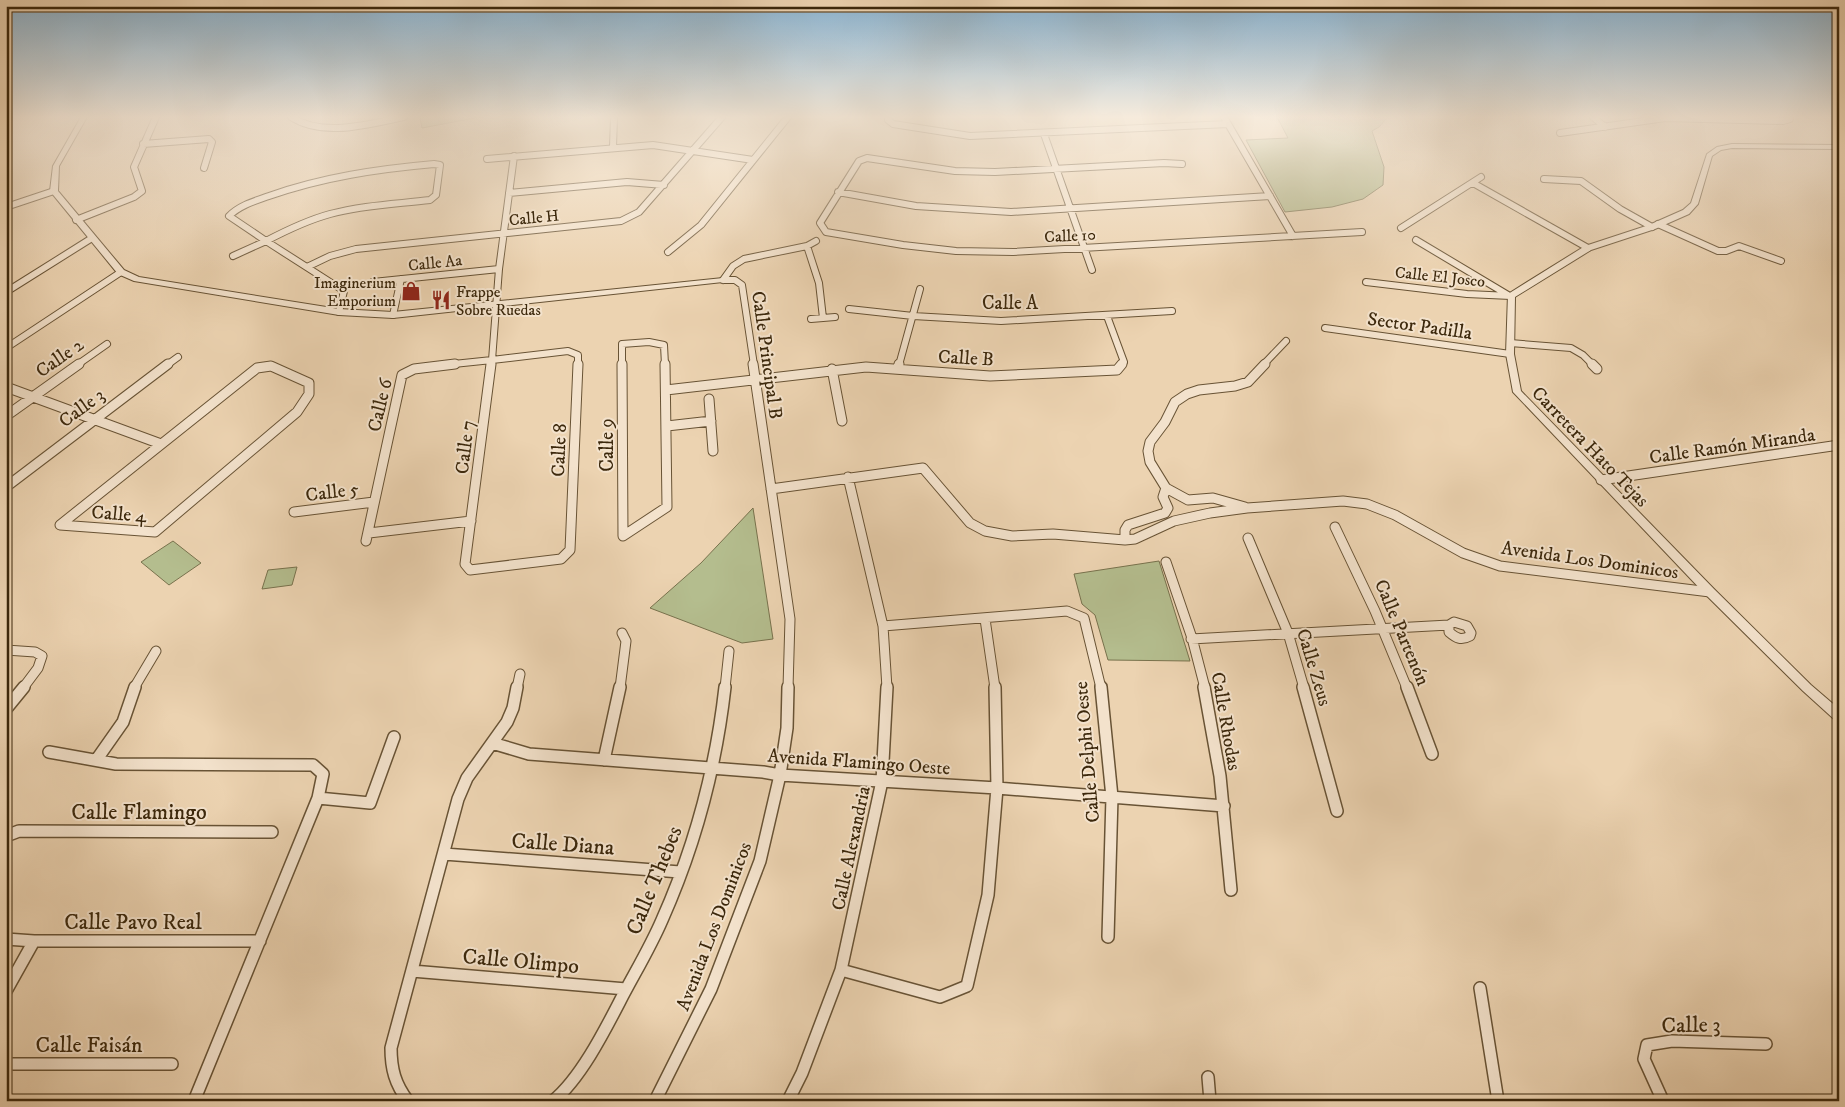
<svg xmlns="http://www.w3.org/2000/svg" width="1845" height="1107" font-family="'IM FELL DW Pica',serif">
<style>
.green{fill:#b4bd8e;stroke:#78724d}
.lines{fill:none;stroke-linecap:round;stroke-linejoin:round}
.minor-far2-casing{stroke:#685335;stroke-width:8}
.minor-far1-casing{stroke:#685335;stroke-width:11}
.minor-casing{stroke:#685335;stroke-width:14}
.tertiary-casing{stroke:#685335;stroke-width:2}
.minor-far2{stroke:#f3e2cc;stroke-width:6}
.minor-far1{stroke:#f3e2cc;stroke-width:9}
.minor{stroke:#f3e2cc;stroke-width:11}
.tertiary{fill:#f3e2cc;fill-rule:evenodd}
.labels{text-anchor:middle;stroke-width:4;stroke-linejoin:round;paint-order:stroke}
.far-street-label{font-size:16px;fill:#3c280c;stroke:#f3e2cc}
.far-poi-label{font-size:16px;fill:#3c280c;stroke:#f3e2cc;text-anchor:end}
.street-label{font-size:19px;fill:#3c280c;stroke:#f3e2cc}
.near-street-label{font-size:22px;fill:#3c280c;stroke:#f3e2cc}
</style>
<rect width="100%" height="100%" fill="#ecd3b1"/>
<filter id="stains"><feTurbulence type="fractalNoise" baseFrequency=".004" numOctaves="4"/><feColorMatrix values="0 0 0 0 .2 0 0 0 0 .09 0 0 0 0 .02 0 0 0 .5 -.17"/></filter>
<radialGradient id="worn" r=".72"><stop offset=".6" stop-color="#630" stop-opacity="0"/><stop offset="1" stop-color="#630" stop-opacity=".3"/></radialGradient>
<path class="green" d="M424,117H480L422,128L420,118Z
M1277,117H1388L1379,127L1372,131L1384,167L1383,185L1363,199L1332,207L1285,212L1246,140L1288,138Z
M753,508L773,639L742,643L650,608L701,563Z
M173,541L201,563L169,585L141,562Z
M1159,561L1190,661L1108,660L1095,615L1082,604L1074,574Z
M297,567L292,585L262,589L268,570Z"/>
<g class="lines">
<defs>
<path id="minor-far2" d="M291,117C324,138 368,124 404,117
M889,117L888,120L893,124L970,136L1228,124
M1224,117L1293,236
M1593,117L1605,127
M1560,133L1665,118L1783,121L1790,119V117
M1044,134L1092,270
M143,144L209,139L212,142L204,168
M613,147L614,117
M487,159L653,145L753,160
M434,164L440,165L436,195L430,200C397,204 363,205 330,214C308,220 287,230 266,241L229,216C240,205 255,201 269,196C323,177 378,169 434,164Z
M1182,164L1164,163L995,172L955,171L867,158L859,161L820,223L826,232L903,245L956,251L1013,252L1362,232
M1544,179L1581,181L1620,209L1652,227
M1473,183L1588,248
M838,192L916,206L1011,212L1270,196
M509,193L627,182L664,185
M6,207L54,191
M76,220L134,197L142,191L134,167L156,117
M1658,224L1718,251H1726L1739,246L1781,261
M1401,228L1481,177
M1416,240L1508,295
M807,246L819,283L823,318
M668,252L701,225L788,117
M233,256L266,241L344,291L339,312
M307,267L330,256L356,249L621,221L639,212L722,117
M723,280L733,266L744,259L807,246L816,241
M723,280H735L742,285L754,365
M373,282L499,269
M1366,282L1467,294L1511,296
M6,292L92,238
M849,309L913,316L1001,321L1172,311
M393,315L401,279
M1107,316L1124,362L1121,365
M811,319L835,317
M1325,328L1510,354
M1510,343L1571,348L1583,355L1593,365
M6,348L121,272
M492,360L499,269L514,156
M492,360L568,351L578,355V365
M77,365L107,344
M167,365L178,357
M444,365L492,360
M491,365L492,360
M622,365V344L649,342L664,345L665,365
M899,365L920,289
M1263,365L1286,341"/>
<path id="minor-far1" d="M491,364L465,564L470,570L561,559L570,550L578,364
M622,364L623,536L667,507L665,364
M753,364L790,619L788,688
M1592,364L1597,369
M271,366L309,383V394L297,412L155,532L60,525L257,368Z
M832,369L842,421
M898,369L899,364
M6,387L161,444
M666,390L866,367L990,376L1117,370L1122,364
M709,399L713,451
M6,416L79,364
M667,426L711,421
M848,477L883,626L887,688
M1601,480L1839,445
M6,487L168,364
M771,489L923,468L970,523L985,531L1012,536L1053,534L1125,540L1135,539L1174,521L1210,513L1247,508L1343,501L1367,504L1395,515L1463,553L1500,566L1710,592
M1245,507L1213,498L1188,500L1166,488L1150,462L1148,451L1150,442L1165,422L1175,402L1187,394L1199,390L1235,386L1248,382L1265,364
M294,512L374,502
M1335,527L1375,611L1407,688
M369,533L471,521
M1248,538L1288,633L1304,688
M1125,540V530L1128,525L1165,513L1168,508L1163,497L1166,488
M366,541L402,375L414,369L455,364
M1166,562L1192,638L1205,688
M985,619L995,688
M1454,622L1467,626L1471,633L1470,636C1461,641 1456,638 1449,632V625Z
M883,626L1067,611L1084,618L1101,688
M1191,639L1449,625
M6,650L35,652L42,656L38,668L23,688
M134,688L156,651
M517,688L520,674
M620,688L626,641L622,633
M725,688L729,651"/>
<path id="minor" d="M1101,687L1112,797L1108,937
M1204,687L1220,776L1231,890
M1303,687L1337,811
M1407,687L1432,754
M6,709L24,687
M492,743L529,754L763,772L780,775L997,788L1224,806
M49,752L116,764L313,765L323,774L318,798L194,1101
M97,759L123,722L135,687
M604,760L620,687
M318,798L370,803L394,737
M6,836L19,831L272,832
M444,854L680,872
M6,939L34,941H260
M841,970L940,997L967,986L988,895L997,788L995,687
M412,971L626,989
M1480,988L1498,1101
M6,991L34,941
M6,1064H172
M1208,1077L1210,1101
M408,1101C395,1084 391,1069 391,1048L458,799L467,778L507,722L513,708L517,687
M553,1101C580,1079 604,1032 620,1001C634,974 650,948 662,920C695,846 716,767 725,687
M655,1101L711,989L760,861L780,775L787,728L788,687
M788,1101L802,1073L841,970L882,781L887,687
M1663,1101L1644,1059L1647,1045L1672,1041L1766,1044"/>
<path id="tertiary" d="M81,117H87L59,166L58,191L124,270L139,277L339,309L393,312L723,278L727,280L723,282L393,318L339,315L134,281L118,274L50,191L53,166Z
M1732,144L1839,145V149L1732,148L1721,150L1712,156L1698,204L1689,214L1655,229L1591,250L1515,297L1514,354L1521,391L1714,589L1811,685L1839,709V721L1835,720L1803,691L1706,595L1513,392L1506,354L1508,294L1585,246L1649,225L1683,210L1691,203L1707,154L1717,147Z"/>
</defs>
<use href="#minor-far2" class="minor-far2-casing"/>
<use href="#minor-far1" class="minor-far1-casing"/>
<use href="#minor" class="minor-casing"/>
<use href="#tertiary" class="tertiary-casing"/>
<use href="#minor-far2" class="minor-far2"/>
<use href="#minor-far1" class="minor-far1"/>
<use href="#minor" class="minor"/>
<use href="#tertiary" class="tertiary"/>
</g>
<linearGradient id="sky" x2="0" y2="1"><stop stop-color="#8ab5d4"/><stop offset="0.43" stop-color="#f6ebdc"/><stop offset="1" stop-color="#f6ebdc" stop-opacity="0"/></linearGradient>
<rect width="1845" height="272" fill="url(#sky)"/>
<defs>
<symbol id="shop-bare" viewBox="-9 -9 18 18"><path d="M-5-2.5h2.3a2.7 3.5 0 0 1 5.4 0H5L5.5 6h-11ZM-1.5-2.5h3a1.5 2.3 0 0 0-3 0Z" fill="#8f2418" stroke="#f3e2cc" stroke-width="2.5" paint-order="stroke"/></symbol>
<symbol id="restaurant-bare" viewBox="-9 -9 18 18"><path d="M-5-6h1v4h1v-4h1v4h1v-4h1v5L-1.5 .5V6h-2V.5L-5-1ZM5-6V6H3V1.5H1.5Q1.5-4 5-6Z" fill="#8f2418" stroke="#f3e2cc" stroke-width="2.5" paint-order="stroke"/></symbol>
</defs>
<g fill-rule="evenodd">
<use href="#shop-bare" x="397" y="277" width="28" height="28"/>
<use href="#restaurant-bare" x="427" y="286" width="28" height="28"/>
</g>
<g class="labels">
<g class="far-street-label">
<text transform="translate(534 217) rotate(-6)" y="6">Calle H</text>
<text transform="translate(1070 235) rotate(-3)" y="6">Calle 10</text>
<text transform="translate(435 262) rotate(-6)" y="6">Calle Aa</text>
<text transform="translate(1440 276) rotate(6)" y="6">Calle El Josco</text>
</g>
<g class="far-poi-label">
<text x="396" y="288">Imaginerium<tspan x="396" dy="18">Emporium</tspan></text>
<text x="456" y="297" text-anchor="start">Frappe<tspan x="456" dy="18">Sobre Ruedas</tspan></text>
</g>
<g class="street-label">
<text x="1010" y="309">Calle A</text>
<text transform="translate(1420 325) rotate(8)" y="7">Sector Padilla</text>
<text transform="translate(768 355) rotate(82)" y="7">Calle Principal B</text>
<text transform="translate(59 357) rotate(-35)" y="7">Calle 2</text>
<text transform="translate(966 357) rotate(3)" y="7">Calle B</text>
<text transform="translate(379 405) rotate(-77)" y="7">Calle 6</text>
<text transform="translate(81 407) rotate(-37)" y="7">Calle 3</text>
<text transform="translate(606 445) rotate(-90)" y="7">Calle 9</text>
<text transform="translate(1732 445) rotate(-8)" y="7">Calle Ramón Miranda</text>
<text transform="translate(1591 446) rotate(46)" y="7">Carretera Hato Tejas</text>
<text transform="translate(464 447) rotate(-83)" y="7">Calle 7</text>
<text transform="translate(558 450) rotate(-88)" y="7">Calle 8</text>
<text transform="translate(332 491) rotate(-7)" y="7">Calle 5</text>
<text transform="translate(119 513) rotate(4)" y="7">Calle 4</text>
<text transform="translate(1590 559) rotate(8)" y="7">Avenida Los Dominicos</text>
<text transform="translate(1403 632) rotate(67)" y="7">Calle Partenón</text>
<text transform="translate(1315 667) rotate(73)" y="7">Calle Zeus</text>
<text transform="translate(1227 721) rotate(80)" y="7">Calle Rhodas</text>
<text transform="translate(1086 752) rotate(-95)" y="7">Calle Delphi Oeste</text>
<text transform="translate(859 761) rotate(4)" y="7">Avenida Flamingo Oeste</text>
<text transform="translate(850 848) rotate(-78)" y="7">Calle Alexandria</text>
<text transform="translate(713 926) rotate(-69)" y="7">Avenida Los Dominicos</text>
</g>
<g class="near-street-label">
<text x="139" y="819">Calle Flamingo</text>
<text transform="translate(563 843) rotate(4)" y="8">Calle Diana</text>
<text transform="translate(653 880) rotate(-68)" y="8">Calle Thebes</text>
<text x="133" y="929">Calle Pavo Real</text>
<text transform="translate(521 960) rotate(5)" y="8">Calle Olimpo</text>
<text transform="translate(1691 1024) rotate(-1)" y="8">Calle 3</text>
<text x="89" y="1052">Calle Faisán</text>
</g>
</g>
<rect width="1845" height="1107" fill="none" stroke="#ecd3b1" stroke-width="25"/>
<rect x="8" y="8" width="1830" height="1092" fill="none" stroke="#3c280c" stroke-width="2.5"/>
<rect x="12" y="12" width="1820" height="1082" fill="none" stroke="#3c280c"/>
<rect width="100%" height="100%" filter="url(#stains)"/>
<rect width="100%" height="100%" fill="url(#worn)"/>
</svg>
